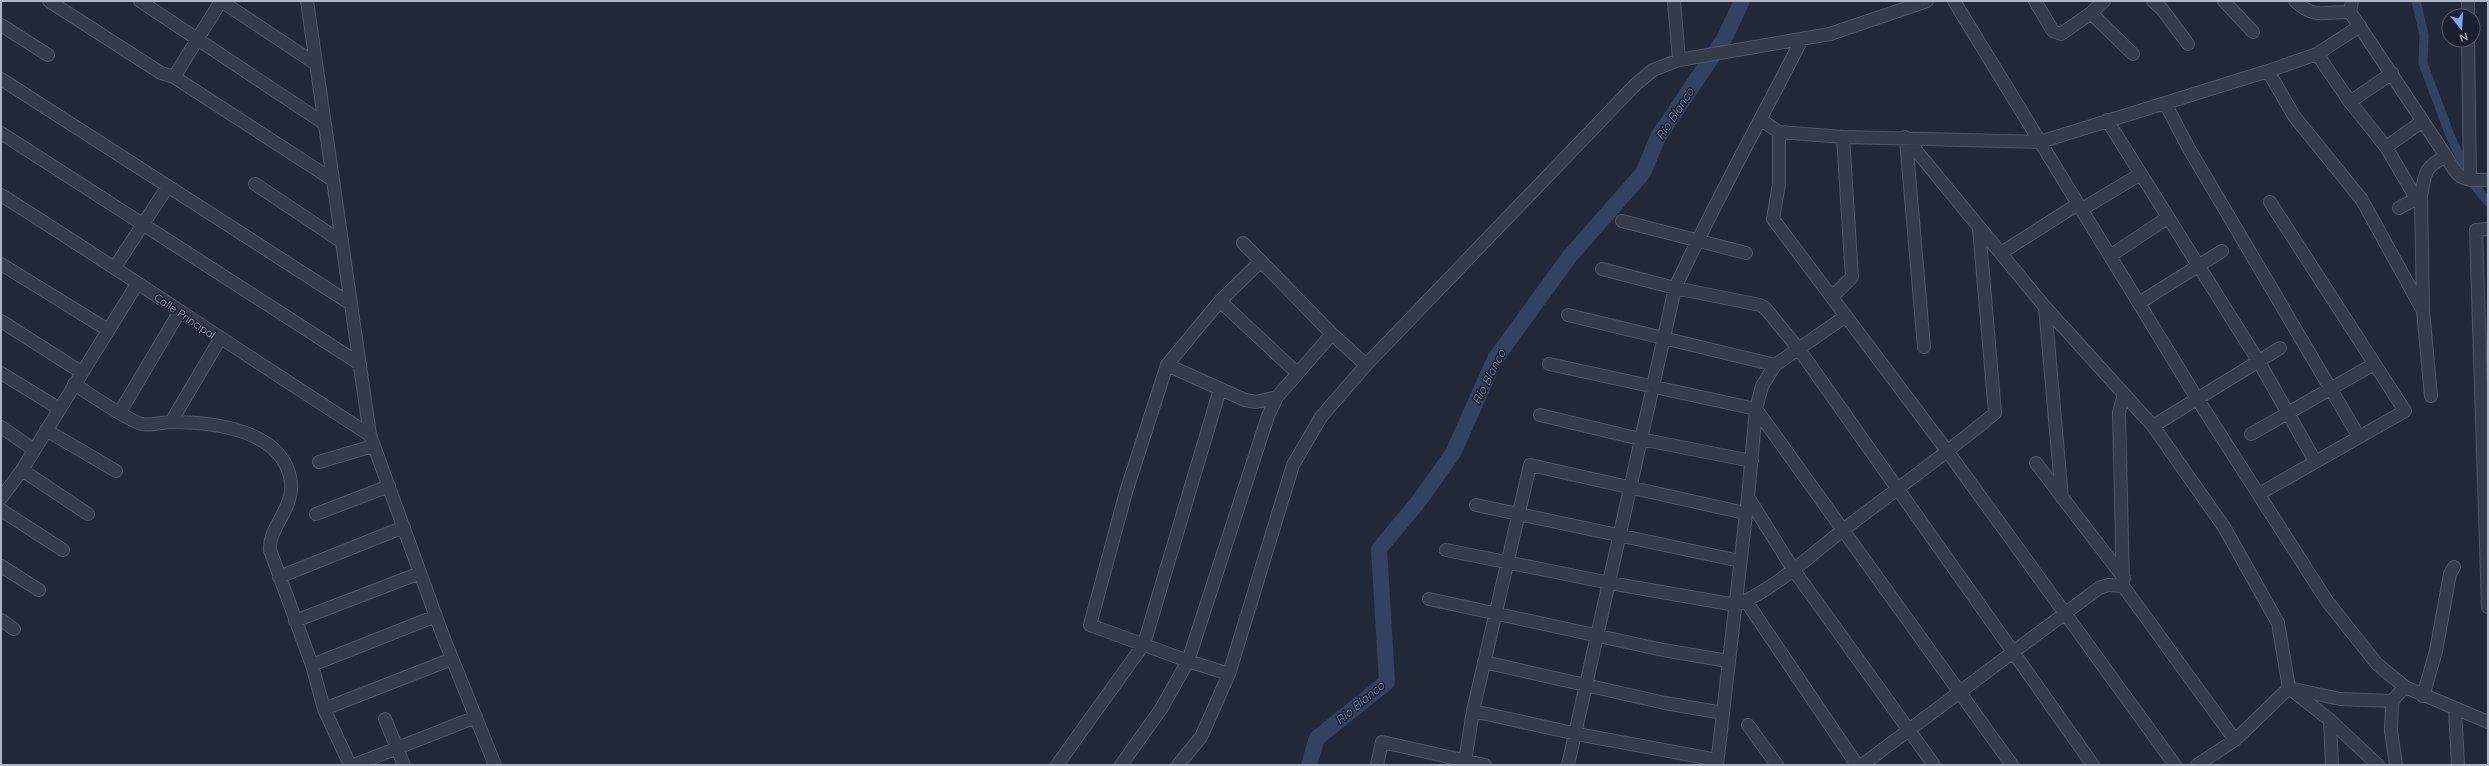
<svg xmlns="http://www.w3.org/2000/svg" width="2489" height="766" font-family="Quicksand,sans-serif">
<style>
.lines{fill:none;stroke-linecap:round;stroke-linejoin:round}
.canal{stroke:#344261;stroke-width:9}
.river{stroke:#344261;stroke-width:16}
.minor-casing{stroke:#525967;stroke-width:14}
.minor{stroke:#343b4a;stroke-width:12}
.labels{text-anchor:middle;stroke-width:3;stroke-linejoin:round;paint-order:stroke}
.street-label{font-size:11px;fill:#afb6c6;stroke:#1a202e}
.water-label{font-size:12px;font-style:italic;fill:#7689af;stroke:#1a202e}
</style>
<rect width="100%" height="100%" fill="#212939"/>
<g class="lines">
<path class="canal" d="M2416,1L2424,35L2423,63L2449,133L2470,180L2488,202"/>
<path class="river" d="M1309,765L1317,738L1387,682L1379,549L1419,501L1453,453L1495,359L1570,256L1643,173L1658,137L1724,39L1742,1"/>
<defs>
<path id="minor" d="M49,1L161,73L174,77L333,180
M140,1L325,124
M221,1L316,64
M307,1L370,435L443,636L495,765
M1674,1L1679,60
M1954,1L2198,400L2327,601L2377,664L2405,687L2488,722
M2035,1L2053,31L2061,34L2091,13L2133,54
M2153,1L2162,9L2188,44
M2224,1L2253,32
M2295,1C2315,20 2324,11 2350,12
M2352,1L2350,12L2446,156C2459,180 2461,180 2488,180
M2468,1V16
M2091,13L2104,1
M1,25L48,55
M2360,26L2317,54L2350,102L2392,73
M2468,40L2470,180
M2268,71L2294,116L2362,200L2423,311
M174,77L221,1
M1,79L351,304
M2350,102L2386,147L2416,198
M2165,103L2188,147L2359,437
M1761,120L1779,132L1843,137L2040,142L2268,71L2317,54
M2107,120L2259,362L2315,461
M1779,132V184L1773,219L1948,452L2175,765
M1,133L360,364
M1905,137L2045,307L2153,426L2224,527L2278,623L2289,688L2330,720L2378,765
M1906,140L1924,347
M2386,147L2423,121
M255,184L342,242
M1,195C125,273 246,356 370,435
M2421,196L2423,311L2431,396
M2399,208L2421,196C2425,172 2425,167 2446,156
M2082,209L2139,175
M1622,221L1746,253
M2488,229L2476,230L2488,607
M1243,243L1332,334L1366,365
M2001,253L2078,204
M2110,256L2167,218
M1,264L108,330
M115,267L168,186
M1602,269L1675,288L1760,305L1765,308L1798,348L2093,765
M1833,296L1852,277L1843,137
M1220,301L1297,373
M2139,303L2222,251
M2045,307L2062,498
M1568,315L1775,365
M1,321L81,372
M1549,364L1756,409L2012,765
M1167,365L1245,400L1256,402L1277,397
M1,373L58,408
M74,384C88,393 128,421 142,424C150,426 163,422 172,422C214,422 284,430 291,482C294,509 268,528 270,550L312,665L324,709L350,765
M120,412L180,311
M1540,415L1640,439L1752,461
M171,422L220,339
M2153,426L2280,348
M1,427L33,449
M46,430L116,471
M2251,434L2374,364
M319,462L373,446
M2036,463L2124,578
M22,470L88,514
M2259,494L2405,411L2270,202
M1748,497L1793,569L1934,765
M1,498L22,470L137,284
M1476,505L1740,561
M1,510L63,550
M316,514L389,486
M1446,550L1610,583L1736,605C1772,591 1812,554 1843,530C1894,491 1946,454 1995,413L1979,228
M1,566L39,590
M279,577L404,527
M2123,586L2235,740
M1429,599L1663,650L1728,661
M1746,601L1857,765
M1,620L14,629
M295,621L420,573
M1484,662L1665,703L1723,713
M312,665L436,616
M1229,674L1188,661L1090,625L1126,492L1167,365L1220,301L1261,261
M2423,696L2436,651L2450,574L2454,567
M324,709L452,659
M2455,709L2458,765
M1473,711L1577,734L1717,760
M385,719L404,765
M2330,720L2332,765
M1748,725L1777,765
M1465,761L1473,711L1530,465L1745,513
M354,765L476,717
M1057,765L1144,644L1220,389
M1121,765L1161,709L1188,661L1268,416L1277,397L1332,334
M1178,765L1201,737L1229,674L1293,465L1321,417L1366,365L1635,85L1653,70L1679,60L1830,34L1927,1
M1377,765L1382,742L1485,765
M1568,765L1675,288C1714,203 1760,122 1802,39
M1717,765L1748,497L1756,409L1762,386L1775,365L1846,316
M1862,765L2099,588L2108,585L2123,586L2119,412L2124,395
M2197,765L2235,740L2289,688L2340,699L2392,701
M2396,765L2391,731L2392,701L2405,687"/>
</defs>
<use href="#minor" class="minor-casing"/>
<use href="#minor" class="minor"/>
</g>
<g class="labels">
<g class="street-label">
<text transform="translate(185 316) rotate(34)" y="4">Calle Principal</text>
</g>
<g class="water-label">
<text transform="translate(1675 114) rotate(-57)" y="4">Río Blanco</text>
<text transform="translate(1489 377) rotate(-63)" y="4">Río Blanco</text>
<text transform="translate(1360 703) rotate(-40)" y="4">Río Blanco</text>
</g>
</g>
<rect width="2489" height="766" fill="none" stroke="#afb6c6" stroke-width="4"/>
<g transform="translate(2461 28) rotate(163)"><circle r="19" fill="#1a202e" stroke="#565c6b"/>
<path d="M0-3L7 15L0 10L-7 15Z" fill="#81a3f9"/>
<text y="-6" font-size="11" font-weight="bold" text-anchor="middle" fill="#afb6c6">N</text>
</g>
</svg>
